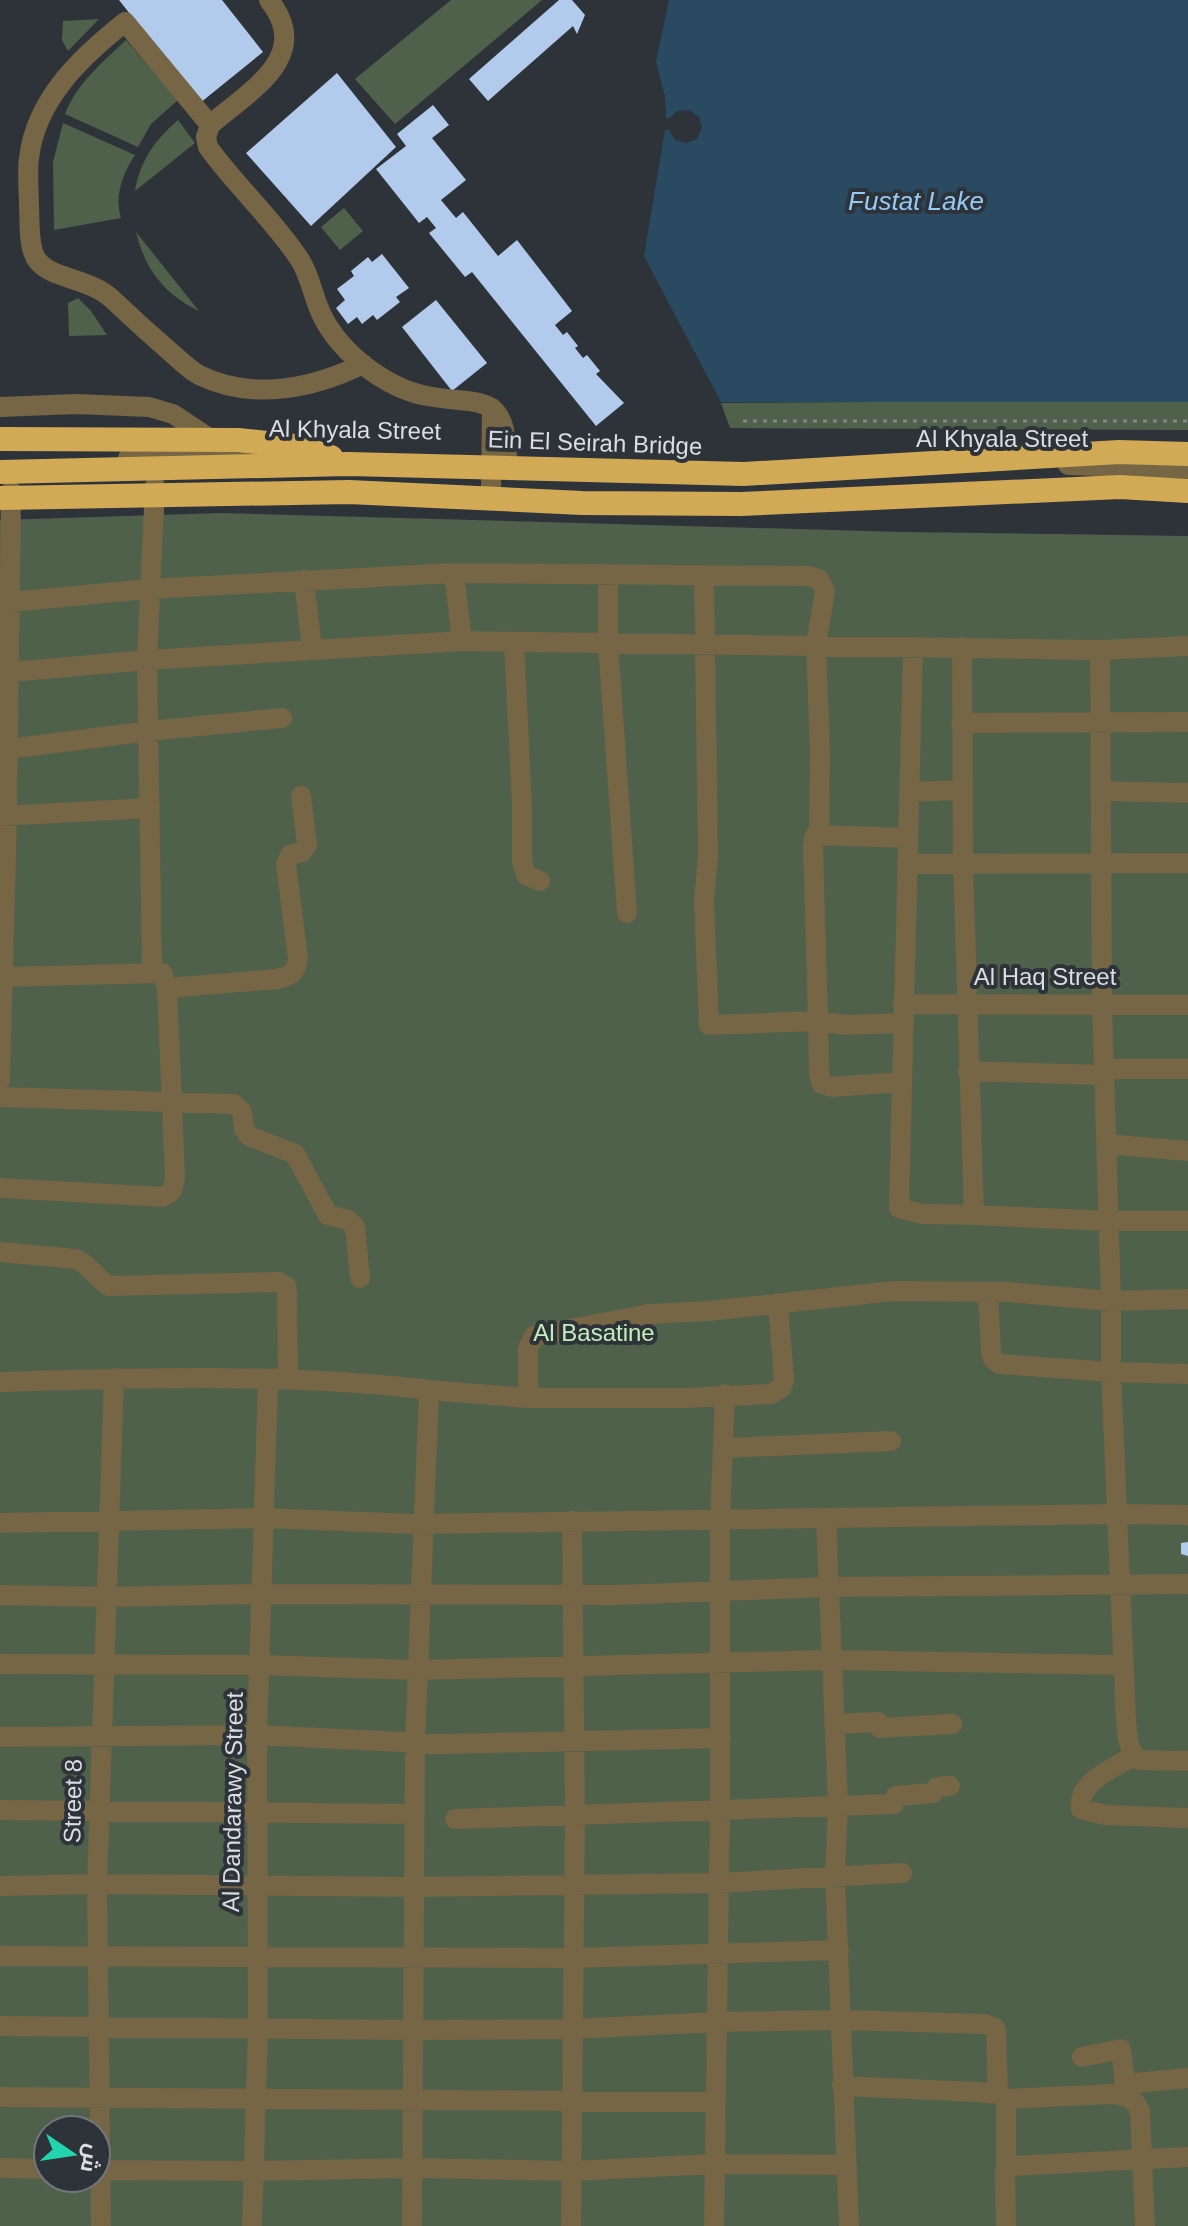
<svg xmlns="http://www.w3.org/2000/svg" width="1188" height="2226" font-family="Arial,Cairo,sans-serif">
<style>
.green{fill:#4f614b;fill-rule:evenodd}
.water{fill:#2a4a61}
.building{fill:#b2cbec}
.lines{fill:none;stroke-linecap:round;stroke-linejoin:round}
.path{stroke:#808489;stroke-width:3;stroke-dasharray:4 6;stroke-linecap:butt}
.minor{stroke:#766645;stroke-width:20}
.highway-bridge{stroke:#d2aa55;stroke-width:24}
.labels{text-anchor:middle;stroke-width:8;stroke-linejoin:round;paint-order:stroke}
.street-label{font-size:24px;fill:#dadde1;stroke:#2e333a}
.park-label{font-size:24px;fill:#c2eeba;stroke:#2e333a}
.water-label{font-size:26px;font-style:italic;fill:#93cbf6;stroke:#2e333a}
</style>
<rect width="100%" height="100%" fill="#2e333a"/>
<path class="green" d="M451,0H542L395,124L355,79Z
M99,19L68,51L62,40L63,21Z
M126,40L178,100L151,124L138,147L65,114C77,83 102,63 126,40Z
M178,120L195,143L135,191C140,161 155,140 178,120Z
M63,123L135,155C123,173 114,196 121,218L54,230L53,162Z
M344,208L363,231L340,250L321,227Z
M136,232L199,311C164,294 145,269 136,232Z
M78,298L91,311L107,335L69,336L68,303Z
M1143,400L1188,402V430L730,428L721,403Z
M221,513L903,532L1188,536V2226H0V520ZM48,2130H96V2178H48Z"/>
<path class="water" d="M669,0H1188V402H721L644,256L665,130H669L675,140L686,143L697,139L702,128L699,117L689,110L677,111L670,118H666L665,97L656,61Z"/>
<path class="building" d="M119,0H222L263,52L200,103Z
M559,0H572L585,15L577,34L573,26L488,101L469,79Z
M337,73L396,147L311,226L246,153Z
M433,105L449,125L432,138L466,180L441,200L456,218L463,212L498,256L517,240L572,311L555,325L563,335L567,332L578,346L575,348L583,358L587,355L600,371L596,374L624,403L596,426L472,272L465,277L429,233L436,228L427,217L419,223L376,169L406,146L397,134Z
M382,254L409,288L396,297L400,302L377,320L373,315L362,324L357,317L348,324L336,308L345,300L337,289L354,276L351,271L368,257L372,262Z
M436,300L487,363L452,391L402,327Z
M1188,1542V1556L1181,1554V1543Z"/>
<g class="lines">
<path class="path" d="M743,421H1188"/>
<path class="minor" d="M269,0C314,57 249,91 210,125L206,137L208,147C236,186 274,220 300,260C309,274 312,291 318,306C326,328 344,349 362,364C380,378 404,392 427,396C479,406 506,390 507,459
M210,125L125,22C81,57 36,99 29,158C27,174 29,191 29,207C30,222 28,248 37,260C52,280 88,277 112,299C132,318 153,337 175,356C182,362 190,370 199,375C252,401 312,389 363,364
M0,407L76,404L149,407L173,414L215,442
M128,458L232,453L276,454
M1068,465L1188,469
M491,491L492,408
M454,573L462,641
M608,575V644L627,913
M704,576L708,855L704,901L709,1025L818,1021L819,1074L822,1084L832,1087L902,1082
M304,580L312,649
M0,603L148,589L454,573L808,576L819,579L825,591L816,645L820,752L819,836
M514,642L522,805V861L526,875L540,881
M913,647L899,1208L922,1214L974,1215
M962,647L963,862L974,1215L1109,1221H1188
M1100,650L1102,1003L1111,1301V1372L1126,1721C1128,1735 1127,1751 1139,1760L1188,1761
M0,673L147,660L462,641L1100,650L1188,646
M961,723L1188,722
M0,750L149,731L282,718
M1101,791L1188,793
M909,792L962,790
M0,816L150,808
M907,864L1188,863
M152,972L147,660L155,486
M167,988L277,979C290,976 296,973 298,959L286,864L290,855L302,852L307,845L301,796
M903,1004L1188,1005
M903,1023L844,1025L818,1021L813,845L815,835L908,838
M1104,1069H1188
M968,1071L1104,1075
M0,1080L7,815L11,491
M0,1097L234,1104L242,1112L244,1129L249,1136L295,1154L328,1215L348,1220L355,1226L360,1278
M1106,1144L1188,1151
M0,1188L163,1197L172,1191L175,1178L167,988L162,973L2,977
M0,1252L76,1259C91,1265 96,1279 109,1286L279,1282L286,1286L287,1292L288,1380
M988,1292L991,1353L993,1359L1000,1364L1111,1372L1188,1374
M0,1382C143,1378 287,1373 429,1390L415,1743L412,2226
M429,1390L528,1398H685L771,1394L782,1387L784,1380L778,1303
M528,1398V1348L534,1336L649,1314L708,1311L894,1291L1007,1292L1111,1301L1188,1299
M725,1448L891,1441
M826,1518L1118,1514L1188,1515
M0,1523L264,1518L414,1524L826,1518L838,1804L835,1876L849,2226
M0,1595L105,1597L262,1594L616,1595L830,1587L1188,1584
M0,1664L260,1665L417,1670L830,1660L1123,1665
M834,1724L878,1722L880,1728L952,1724
M0,1737L257,1735L445,1744L721,1738
M1134,1756C1115,1767 1076,1782 1081,1809L1106,1815L1188,1818
M0,1810L415,1814
M455,1819L894,1804L896,1796L933,1793L937,1787L950,1786
M0,1886L97,1884L413,1887L718,1883L902,1873
M0,1956L572,1958L839,1950
M0,2026L415,2030L572,2029L717,2022L842,2020L985,2024L995,2028L996,2032L998,2094
M1082,2057L1121,2049L1125,2084L1130,2097
M1125,2084L1188,2078
M842,2086L977,2092L998,2094L1006,2099
M0,2097L716,2102
M0,2168L48,2169
M1006,2169V2099L1114,2094C1128,2097 1135,2098 1140,2112L1145,2226
M96,2170L253,2171L414,2168L571,2171L715,2164L847,2165
M101,2226L97,1884L114,1378
M252,2226L258,2029L257,1735L268,1379
M571,2226L575,1815L572,1521
M714,2226L720,1809V1520L725,1394
M1006,2226L1005,2172L1012,2166L1188,2157"/>
<path class="highway-bridge" d="M0,439L238,440L295,446L331,457
M0,472L348,464L744,474L1119,452L1188,454
M0,498L349,492L582,503L741,504L1120,487L1188,491"/>
</g>
<g class="labels">
<g class="street-label">
<text transform="translate(355 430) rotate(1)" y="8">Al Khyala Street</text>
<text x="1002" y="447">Al Khyala Street</text>
<text transform="translate(595 443) rotate(2)" y="8">Ein El Seirah Bridge</text>
<text x="1045" y="985">Al Haq Street</text>
<text transform="translate(73 1801) rotate(-89)" y="8">Street 8</text>
<text transform="translate(233 1802) rotate(-89)" y="8">Al Dandarawy Street</text>
</g>
<g class="park-label">
<text x="594" y="1341">Al Basatine</text>
</g>
<g class="water-label">
<text x="916" y="210">Fustat Lake</text>
</g>
</g>
<g transform="translate(72 2154) rotate(103)"><circle r="38" fill="#2e333a" stroke="#73777d" stroke-width="2"/>
<path d="M0-6L14 30L0 20L-14 30Z" fill="#22d5af"/>
<text y="-12" font-size="22" font-weight="bold" text-anchor="middle" fill="#dadde1">ش</text>
</g>
</svg>
